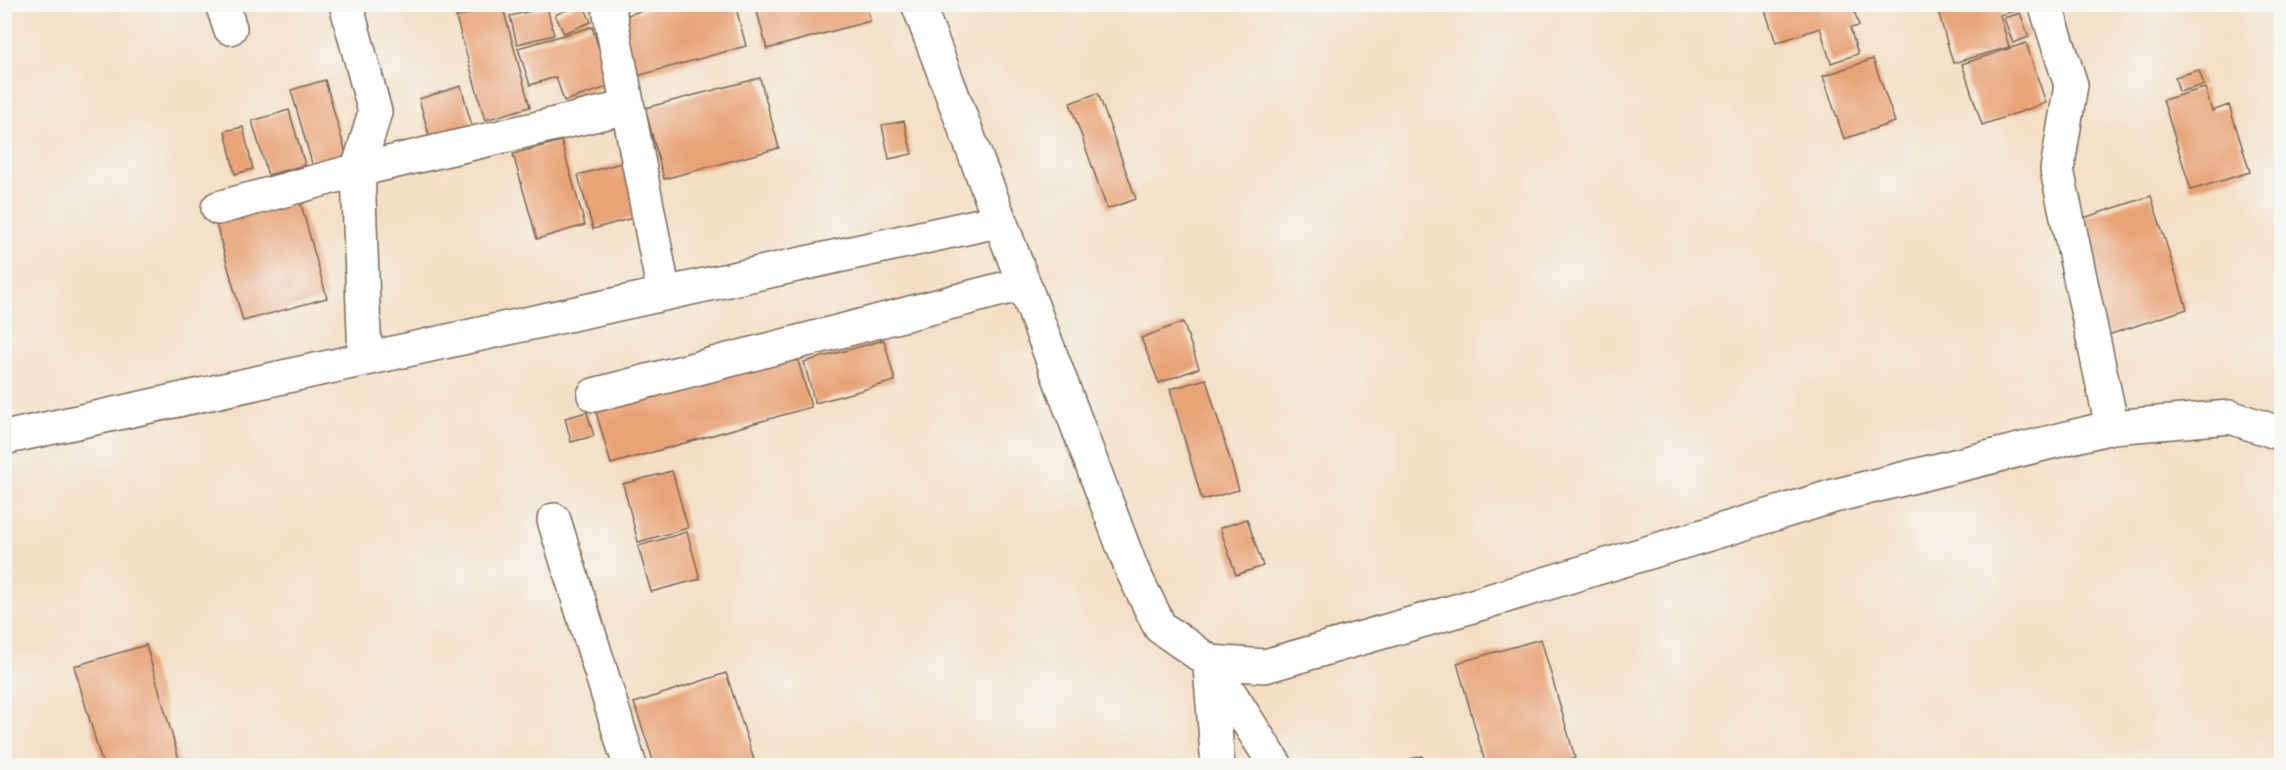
<svg xmlns="http://www.w3.org/2000/svg" width="2286" height="770" font-family="Mali,sans-serif">
<style>
.building{fill:#e8a376}
.lines{fill:none;stroke-linecap:round;stroke-linejoin:round}
.minor-casing{stroke:#7b6958;stroke-width:36}
.minor{stroke:#fff;stroke-width:33}
</style>
<rect width="100%" height="100%" fill="#f6f6f2"/>
<filter id="ink" filterUnits="userSpaceOnUse"><feTurbulence type="fractalNoise" baseFrequency=".0167" numOctaves="2"/><feDisplacementMap in="SourceGraphic" scale="12" xChannelSelector="R" yChannelSelector="G"/><feConvolveMatrix kernelMatrix="1 2 1 2 8 2 1 2 1" color-interpolation-filters="sRGB"/></filter>
<filter id="wash" filterUnits="userSpaceOnUse"><feTurbulence type="fractalNoise" baseFrequency=".008" numOctaves="4" result="noise"/><feDisplacementMap in="SourceGraphic" scale="24" xChannelSelector="R" yChannelSelector="G"/><feGaussianBlur stdDeviation="1.35" result="paint"/><feColorMatrix in="noise" values="0 0 0 0 0 0 0 0 0 0 0 0 0 0 0 0 0 1.4 0 .05"/><feComposite in="paint" operator="in"/></filter>
<g filter="url(#wash)">
<rect width="100%" height="100%" fill="#f3dfc4"/>
<g id="blocks">
<path class="building" d="M502,4L530,107L485,120L456,17Z
M579,4H583L591,22L564,33L555,15Z
M664,4H735L746,46L637,76L621,17Z
M755,4H866L870,21L767,49Z
M1763,4H1852L1859,26L1850,28L1858,54L1831,63L1820,28L1776,43Z
M1936,4H2019L2021,9L2000,15L2009,47L1953,63Z
M547,7L554,35L517,44L510,16Z
M2020,13L2029,37L2013,43L2004,18Z
M592,27L611,86L564,101L556,77L530,85L518,48Z
M2026,43L2046,103L1982,125L1962,64Z
M1873,59L1895,122L1844,139L1823,76Z
M2199,70L2204,85L2179,92L2175,77Z
M760,78L779,148L664,179L645,108Z
M325,80L347,157L313,167L291,90Z
M461,86L473,130L431,142L419,99Z
M2205,88L2212,111L2229,105L2250,172L2191,190L2163,100Z
M1098,93L1136,199L1107,209L1070,103Z
M289,110L305,165L268,175L252,121Z
M904,121L912,154L889,159L882,125Z
M243,127L253,169L235,174L225,131Z
M561,141L585,225L537,239L513,154Z
M628,161L643,215L593,229L578,175Z
M2151,196L2187,309L2108,335L2071,222Z
M300,201L327,298L243,321L216,224Z
M1183,322L1199,368L1159,383L1141,338Z
M884,340L895,381L815,403L804,362Z
M795,349L811,407L611,464L594,405Z
M1206,379L1239,490L1202,500L1170,389Z
M587,412L594,436L571,442L565,418Z
M672,471L688,528L638,542L623,484Z
M1247,519L1263,566L1236,575L1220,528Z
M687,532L700,579L651,592L638,546Z
M1541,639L1575,758L1550,766H1486L1457,663Z
M146,645L181,766H103L74,666Z
M726,673L756,766H655L634,703Z
M1422,756L1425,766H1389V765Z"/>
</g>
</g>
<g filter="url(#ink)">
<use href="#blocks" fill-opacity="0" stroke="#7b6958" stroke-width="1.5"/>
<g class="lines">
<defs>
<path id="minor" d="M222,4L230,28
M346,4L375,112L358,170L365,359
M608,4L664,294
M918,4L1132,570L1160,627L1210,662L1265,666L1466,608L1834,496L2112,427L2230,417L2282,434
M2045,4L2071,85L2057,170L2112,427
M218,208L358,170L628,107
M594,395L1022,284
M4,438L998,221
M554,520L630,766
M1210,662L1276,766
M1210,667L1218,766"/>
</defs>
<use href="#minor" class="minor-casing"/>
<use href="#minor" class="minor"/>
</g>
</g>
<rect width="2286" height="770" fill="none" stroke="#f6f6f2" stroke-width="24"/>
</svg>
